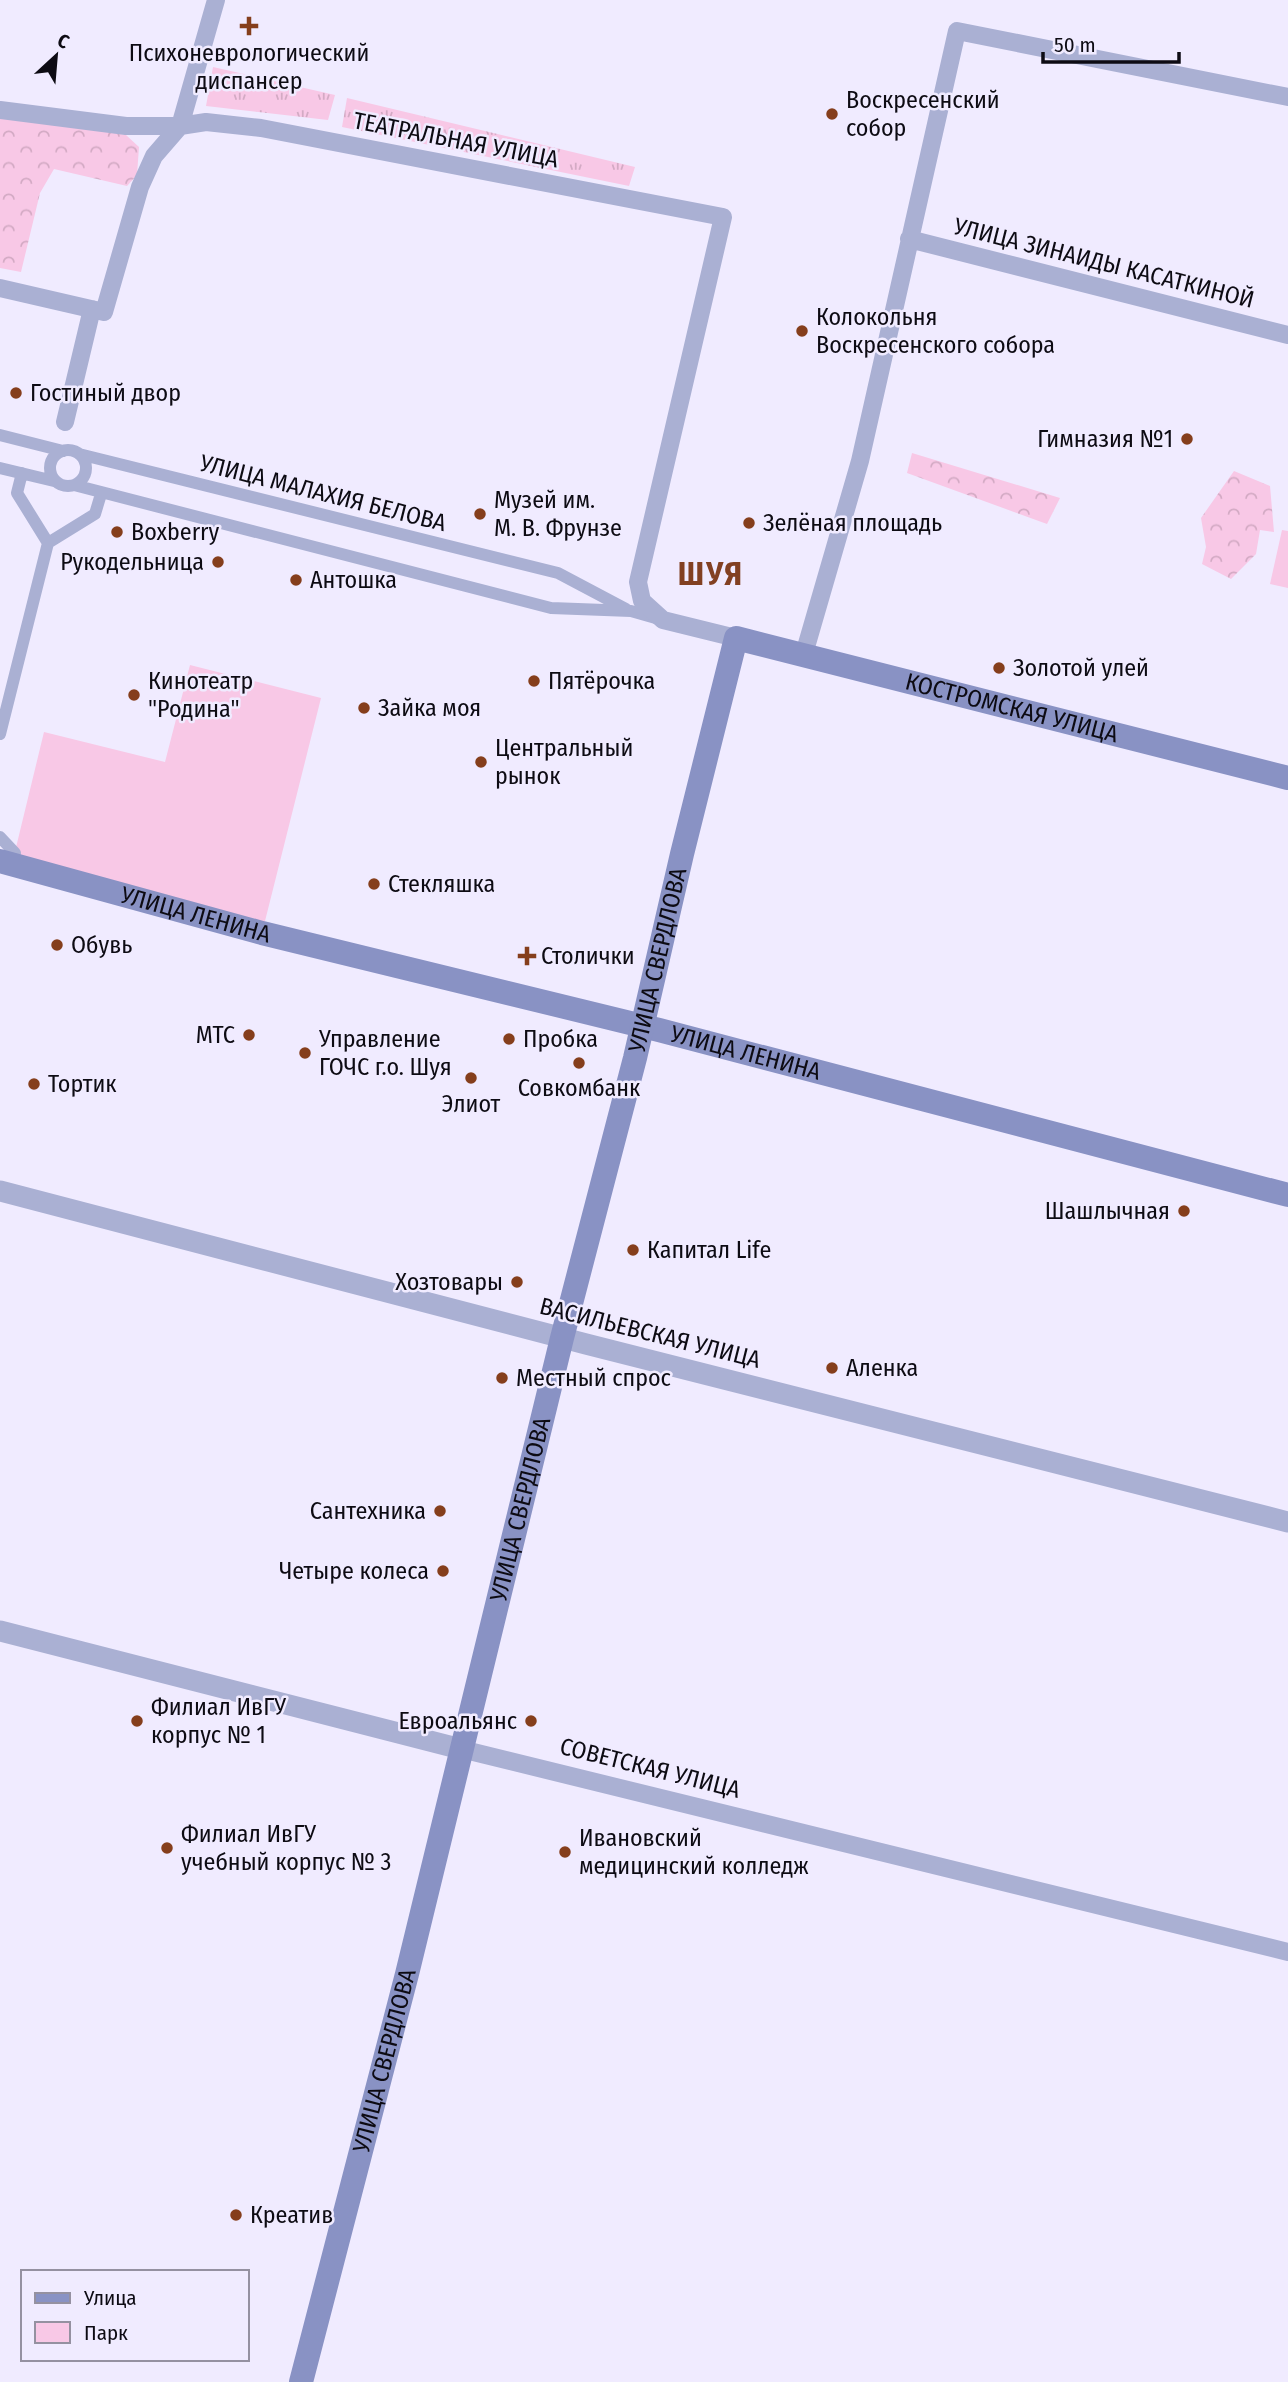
<svg xmlns="http://www.w3.org/2000/svg" width="1288" height="2382" font-family="'Fira Sans Condensed',sans-serif">
<style>
.grass{fill:url(#grass-tufts)}
.forest{fill:url(#forest-crowns)}
.park{fill:#f8c8e6}
.lines{fill:none;stroke-linecap:round;stroke-linejoin:round}
.pedestrian{stroke:#aab0d3;stroke-width:12}
.minor{stroke:#aab0d3;stroke-width:18}
.tertiary{stroke:#aab0d3;stroke-width:21}
.secondary{stroke:#8992c4;stroke-width:24}
.poi-dot{fill:#853e1c;stroke:#f0ebff;stroke-width:2.5}
.labels{text-anchor:middle;stroke-width:5;stroke-linejoin:round;paint-order:stroke}
.poi-label{font-size:24px;fill:#0d0b13;stroke:#f0ebff;text-anchor:start}
.street-label{font-size:24px;fill:#0d0b13;stroke:#f0ebff}
.district-label{font-size:32px;font-weight:bold;letter-spacing:2px;fill:#824022;stroke:#f0ebff}
</style>
<defs>
<pattern id="grass-tufts" width="24" height="20" patternUnits="userSpaceOnUse" patternTransform="scale(1.75)"><rect width="24" height="20" fill="#f8c8e6"/><path d="M3 7l-1-3M5 7V3M7 7l1-3M15 17l-1-3M17 17v-4M19 17l1-3" fill="none" stroke="#d3aac4"/></pattern>
<pattern id="forest-crowns" width="20" height="18" patternUnits="userSpaceOnUse" patternTransform="scale(1.75)"><rect width="20" height="18" fill="#f8c8e6"/><path d="M2 6a3 3 0 1 1 6 0M12 15a3 3 0 1 1 6 0" fill="none" stroke="#d3aac4"/></pattern>
</defs>
<rect width="100%" height="100%" fill="#f0ebff"/>
<path class="grass" d="M213,67L335,95L328,120L206,106Z
M347,98L635,167L629,186L342,127Z"/>
<path class="forest" d="M0,112L126,135L139,147L137,175L127,186L54,169L40,193L21,272L0,268Z
M912,453L1060,498L1047,524L907,473Z
M1234,471L1270,486L1274,532L1260,530L1256,554L1231,579L1202,564L1206,547L1201,518Z"/>
<path class="park" d="M1282,530L1288,531V588L1270,584Z
M190,665L321,698L262,933L12,864L44,732L165,762Z"/>
<g class="lines">
<path class="pedestrian" d="M0,435L63,451
M50 468a18 18 0 1 1 36 0a18 18 0 1 1-36 0Z
M79,454L558,573L626,609
M0,468L54,481
M74,485L551,608L631,611L659,619
M48,543L95,514L101,494
M0,734L48,543L17,493L22,473
M0,837L15,853"/>
<path class="minor" d="M0,110L126,126H180L206,122L261,128L723,217L638,582L642,601L663,620L736,638
M909,239L1288,335
M0,288L104,312L140,187L154,156L180,126L216,0
M65,422L92,309
M804,654L860,461L957,31L1288,97
M461,1749L1288,1952"/>
<path class="tertiary" d="M0,1191L586,1344L1288,1522
M0,1631L461,1749"/>
<g class="secondary">
<path id="s1" d="M0,861L262,933L659,1030L1288,1195"/>
<path id="s2" d="M301,2382L407,1974L562,1338L635,1058L682,854L736,638L1288,778"/>
</g>
</g>
<g class="poi-dot">
<path d="M245.5 15.5h7v7h7v7h-7v7h-7v-7h-7v-7h7z"/>
<circle cx="832" cy="114" r="7"/>
<circle cx="802" cy="331" r="7"/>
<circle cx="16" cy="393" r="7"/>
<circle cx="1187" cy="439" r="7"/>
<circle cx="480" cy="514" r="7"/>
<circle cx="749" cy="523" r="7"/>
<circle cx="117" cy="532" r="7"/>
<circle cx="218" cy="562" r="7"/>
<circle cx="296" cy="580" r="7"/>
<circle cx="999" cy="668" r="7"/>
<circle cx="534" cy="681" r="7"/>
<circle cx="134" cy="695" r="7"/>
<circle cx="364" cy="708" r="7"/>
<circle cx="481" cy="762" r="7"/>
<circle cx="374" cy="884" r="7"/>
<circle cx="57" cy="945" r="7"/>
<path d="M523.5 945.5h7v7h7v7h-7v7h-7v-7h-7v-7h7z"/>
<circle cx="249" cy="1035" r="7"/>
<circle cx="509" cy="1039" r="7"/>
<circle cx="305" cy="1053" r="7"/>
<circle cx="579" cy="1063" r="7"/>
<circle cx="471" cy="1078" r="7"/>
<circle cx="34" cy="1084" r="7"/>
<circle cx="1184" cy="1211" r="7"/>
<circle cx="633" cy="1250" r="7"/>
<circle cx="517" cy="1282" r="7"/>
<circle cx="832" cy="1368" r="7"/>
<circle cx="502" cy="1378" r="7"/>
<circle cx="440" cy="1511" r="7"/>
<circle cx="443" cy="1571" r="7"/>
<circle cx="137" cy="1721" r="7"/>
<circle cx="531" cy="1721" r="7"/>
<circle cx="167" cy="1848" r="7"/>
<circle cx="565" cy="1852" r="7"/>
<circle cx="236" cy="2215" r="7"/>
</g>
<g class="labels">
<g class="poi-label">
<text x="249" y="61" text-anchor="middle">Психоневрологический<tspan x="249" dy="28">диспансер</tspan></text>
<text x="846" y="108">Воскресенский<tspan x="846" dy="28">собор</tspan></text>
<text x="816" y="325">Колокольня<tspan x="816" dy="28">Воскресенского собора</tspan></text>
<text x="30" y="401">Гостиный двор</text>
<text x="1173" y="447" text-anchor="end">Гимназия №1</text>
<text x="494" y="508">Музей им.<tspan x="494" dy="28">М. В. Фрунзе</tspan></text>
<text x="763" y="531">Зелёная площадь</text>
<text x="131" y="540">Boxberry</text>
<text x="204" y="570" text-anchor="end">Рукодельница</text>
<text x="310" y="588">Антошка</text>
<text x="1013" y="676">Золотой улей</text>
<text x="148" y="689">Кинотеатр<tspan x="148" dy="28">"Родина"</tspan></text>
<text x="548" y="689">Пятёрочка</text>
<text x="378" y="716">Зайка моя</text>
<text x="495" y="756">Центральный<tspan x="495" dy="28">рынок</tspan></text>
<text x="388" y="892">Стекляшка</text>
<text x="71" y="953">Обувь</text>
<text x="541" y="964">Столички</text>
<text x="235" y="1043" text-anchor="end">МТС</text>
<text x="319" y="1047">Управление<tspan x="319" dy="28">ГОЧС г.о. Шуя</tspan></text>
<text x="523" y="1047">Пробка</text>
<text x="48" y="1092">Тортик</text>
<text x="579" y="1096" text-anchor="middle">Совкомбанк</text>
<text x="471" y="1112" text-anchor="middle">Элиот</text>
<text x="1170" y="1219" text-anchor="end">Шашлычная</text>
<text x="647" y="1258">Капитал Life</text>
<text x="503" y="1290" text-anchor="end">Хозтовары</text>
<text x="846" y="1376">Аленка</text>
<text x="516" y="1386">Местный спрос</text>
<text x="426" y="1519" text-anchor="end">Сантехника</text>
<text x="429" y="1579" text-anchor="end">Четыре колеса</text>
<text x="151" y="1715">Филиал ИвГУ<tspan x="151" dy="28">корпус № 1</tspan></text>
<text x="517" y="1729" text-anchor="end">Евроальянс</text>
<text x="181" y="1842">Филиал ИвГУ<tspan x="181" dy="28">учебный корпус № 3</tspan></text>
<text x="579" y="1846">Ивановский<tspan x="579" dy="28">медицинский колледж</tspan></text>
<text x="250" y="2223">Креатив</text>
</g>
<g class="street-label">
<text transform="translate(456 140) rotate(11)" y="8">ТЕАТРАЛЬНАЯ УЛИЦА</text>
<text transform="translate(1104 263) rotate(14)" y="8">УЛИЦА ЗИНАИДЫ КАСАТКИНОЙ</text>
<text transform="translate(323 493) rotate(14)" y="8">УЛИЦА МАЛАХИЯ БЕЛОВА</text>
<text dy="8" stroke="none"><textPath href="#s2" startOffset="2082">КОСТРОМСКАЯ УЛИЦА</textPath></text>
<text dy="8" stroke="none"><textPath href="#s1" startOffset="203">УЛИЦА ЛЕНИНА</textPath></text>
<text dy="8" stroke="none"><textPath href="#s2" startOffset="1466">УЛИЦА СВЕРДЛОВА</textPath></text>
<text dy="8" stroke="none"><textPath href="#s1" startOffset="770">УЛИЦА ЛЕНИНА</textPath></text>
<text transform="translate(650 1333) rotate(14)" y="8">ВАСИЛЬЕВСКАЯ УЛИЦА</text>
<text dy="8" stroke="none"><textPath href="#s2" startOffset="900">УЛИЦА СВЕРДЛОВА</textPath></text>
<text transform="translate(650 1768) rotate(14)" y="8">СОВЕТСКАЯ УЛИЦА</text>
<text dy="8" stroke="none"><textPath href="#s2" startOffset="332">УЛИЦА СВЕРДЛОВА</textPath></text>
</g>
<g class="district-label">
<text x="711" y="585">ШУЯ</text>
</g>
</g>
<rect x="21" y="2270" width="228" height="91" fill="#f0ebff" stroke="#9591a1" stroke-width="2"/>
<rect x="35" y="2293" width="35" height="10" fill="#8992c4" stroke="#9591a1" stroke-width="2"/>
<text x="84" y="2305" font-size="21" fill="#0d0b13">Улица</text>
<rect x="35" y="2322" width="35" height="21" fill="#f8c8e6" stroke="#9591a1" stroke-width="2"/>
<text x="84" y="2340" font-size="21" fill="#0d0b13">Парк</text>
<g transform="translate(56 56) rotate(26)" stroke="#f0ebff" stroke-width="5" paint-order="stroke">
<path d="M0-5L12 26L0 18L-12 26Z" fill="#0d0b13"/>
<text y="-10" font-size="19" font-weight="bold" text-anchor="middle" fill="#0d0b13">С</text>
</g>
<path d="M1043 52v10h136v-10" fill="none" stroke="#0d0b13" stroke-width="3.5"/>
<text x="1054" y="52" font-size="21" fill="#0d0b13" stroke="#f0ebff" stroke-width="5" paint-order="stroke">50 m</text>
</svg>
